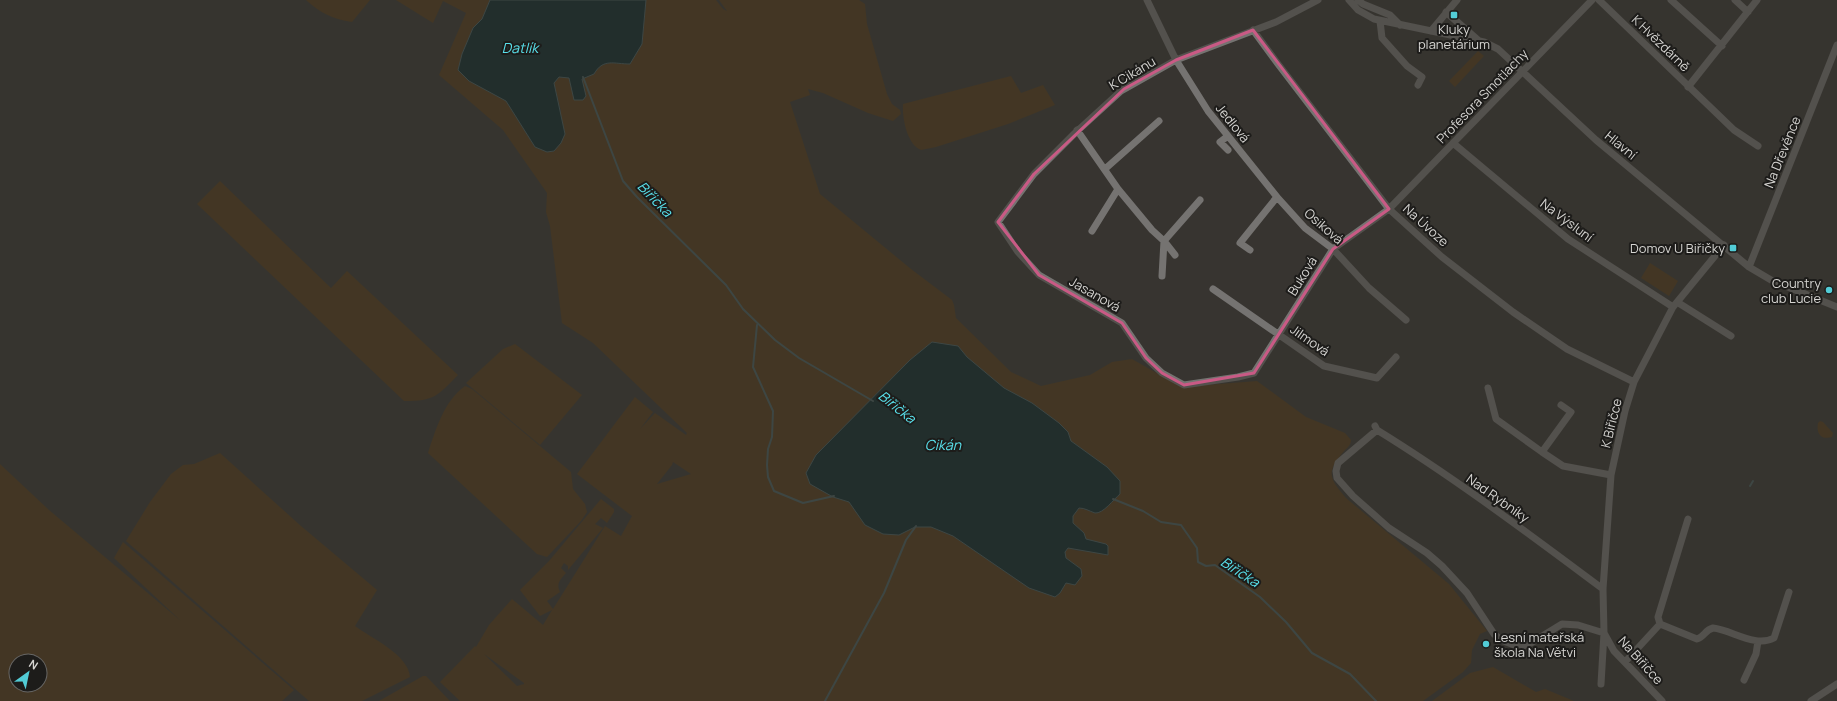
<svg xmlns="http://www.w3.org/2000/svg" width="1837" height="701" font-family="Manrope,sans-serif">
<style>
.green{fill:#523917;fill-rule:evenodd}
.water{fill:#092729;stroke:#465b5c}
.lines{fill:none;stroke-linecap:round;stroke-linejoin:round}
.stream{stroke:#465b5c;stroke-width:2}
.minor{stroke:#757371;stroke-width:7}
.marked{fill:none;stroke:#c95a85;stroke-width:3;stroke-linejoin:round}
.poi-dot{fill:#52ccd6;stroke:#1d1c1a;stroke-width:1.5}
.labels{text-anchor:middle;stroke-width:4;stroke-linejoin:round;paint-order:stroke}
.poi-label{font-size:13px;fill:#d6d5d2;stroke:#1d1c1a;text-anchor:end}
.street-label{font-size:13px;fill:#d6d5d2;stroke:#1d1c1a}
.water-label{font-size:14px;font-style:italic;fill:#59e1ec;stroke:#1d1c1a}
</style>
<rect width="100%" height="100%" fill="#373430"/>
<path class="green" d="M306,0H370L352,22C333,19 320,13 306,0Z
M396,0H490L482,19L473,28L462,54L458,70L469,81L506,101L535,147L561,111L554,83L559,77L569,78L586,96L582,79L594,74L598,67L612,62L630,64L642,44L646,0H716L723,9L727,11L719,0H859L865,4L867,24L887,94L892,104L900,110L901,114L893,121L868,113L823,93L808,89L810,95L790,102L820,194L911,269L952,300L954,305L956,318L1011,372L1041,386L1090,375L1112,362L1132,359L1181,387L1257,381L1306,417L1345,433L1351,440C1351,445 1348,447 1345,450C1326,472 1328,477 1346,498L1449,584L1487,631L1480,634L1472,650L1471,663L1463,672L1423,701H460L440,682L475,646L476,647L489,625L512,599L543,625L552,610L540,616L520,590L549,561L601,499L614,509V512L607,523L601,518L595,524L603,528L568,570V566L564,563L561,568L566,573C560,580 556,583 560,592L547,601L553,609L605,526L621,536L632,516L577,474L635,397L653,412L640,429L655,413L686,435L687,433L593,343L562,323L550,226L546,212L547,193L503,130L439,75L466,13L443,1L433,23ZM932,342L958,346L967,357L1004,388L1032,403L1046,413L1068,432L1071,441L1107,467L1120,494C1114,499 1106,510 1099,512C1089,515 1071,497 1073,523L1084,533L1086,539L1106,544C1091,551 1085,554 1068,548L1065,552L1066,558L1081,569L1066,583L1060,593L1055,597L1029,588L953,536L931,527H915L899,535L883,534L865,525L849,502L833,497L810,484L806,473L816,455L910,360ZM673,462L691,474L657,484L672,465ZM484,654L524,683V684L517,686Z
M1478,51L1484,56L1455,87L1449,81Z
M1011,76L1021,93L1043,85L1055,105L1008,124L936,147L921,150C907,144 902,118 903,104Z
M220,181L331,288L347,271L458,375C437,396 435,401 404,401L197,204Z
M1650,263L1678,281L1669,296L1641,278Z
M515,344L582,395L540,445L466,383L503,349Z
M465,386L472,389L571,472L573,489L585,504L587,512L581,521L547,557L537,554L428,453C436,429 444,401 465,386Z
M1820,421L1823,422L1833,433L1832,437C1821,440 1816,434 1818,423Z
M220,453L301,526L377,590L355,626C371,638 409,655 410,677L362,701H309L126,541L150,502L171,474L183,465L194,464Z
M0,464L49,510L181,621L114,558L123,542L294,690L282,701H0ZM16,661H40V685H16Z
M1493,667L1536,692L1545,689L1574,701H1432L1470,673Z
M423,676H426L450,701H379Z"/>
<path class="water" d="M490,0H646L642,44L630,64C614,64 603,58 594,74L582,79L586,96L583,100H574L569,78L559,77L554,83L565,134L561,143L554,151L547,152L535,147L506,101L469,81L458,70L462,54L473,28L482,19Z
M932,342L958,346L967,357L1004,388L1032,403L1059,423L1068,432L1071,441L1107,467L1120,481V494C1114,499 1103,514 1095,513C1089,511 1085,508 1079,508L1073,516V523L1084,533L1086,539L1106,544L1108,546V555L1068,548L1065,552L1066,558L1081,569L1082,576L1075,585L1066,583L1060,593L1055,597L1029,588L953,536L931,527H915L899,535L883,534L865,525L849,502L833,497L810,484L806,473L816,455L910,360Z"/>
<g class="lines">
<path class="stream" d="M583,77L623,181L637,197L726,285L743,309L775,340L799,358L873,401
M757,325L753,367L773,411L772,437L768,449L767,465L768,477L774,491L803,503L834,496
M1750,486L1753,481
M1113,499L1143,511L1161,522L1181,525L1197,548L1198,562L1206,566L1215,565L1260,597L1286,622L1312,653L1350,674L1376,701
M825,701L884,593L906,540L916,526"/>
<path class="minor" d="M1147,0L1176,60L1208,111L1277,197L1305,228L1333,249L1369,288L1406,320
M1318,0L1276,22L1176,60L1121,91L1075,133L1034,174L998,222L1018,252L1039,275L1122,323L1146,358L1162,373L1184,385L1238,377L1254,373L1333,249L1389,209L1592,0
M1349,0L1358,10L1374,19L1484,42L1498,49L1596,140L1749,267L1771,280L1837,307
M1358,0L1363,4L1390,15L1400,25
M1599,0L1734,130L1758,146
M1671,0L1722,46
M1735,0L1748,12
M1446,12L1479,41
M1380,21L1382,38L1407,66L1422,77L1418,85
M1253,30L1278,64L1389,209L1442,257L1513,312L1567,349L1634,382
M1431,31L1457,0
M1688,87L1757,0
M1077,130L1118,189L1152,230L1164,241L1175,255
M1453,143L1568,239L1673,307
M1228,150L1220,142L1228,136
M1105,169L1159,121
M1092,231L1118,189
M1164,241L1200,200
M1250,250L1240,243L1277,197
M1749,267L1837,45
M1162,276L1164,241
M1213,289L1324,366L1377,378L1396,357
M1677,302L1731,336
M1488,388L1496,419L1542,452L1563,466L1611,475
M1375,426L1377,430C1455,478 1529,534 1603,589
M1377,430L1338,463L1336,471L1337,478L1353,496L1389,528L1427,553L1442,566L1467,593L1494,634L1501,640L1514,645L1523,646L1531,643L1562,624L1578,625L1604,633L1614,651L1662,701
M1542,452L1571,412L1561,405
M1660,624L1697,639C1704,637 1705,630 1713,628C1732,630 1755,648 1774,638L1789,592
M1625,662L1660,624L1658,617L1688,519
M1744,680L1756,654L1758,641
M1601,684L1604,633L1603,589L1611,475L1625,411L1634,382L1673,307L1724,245
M1811,701L1837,684"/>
</g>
<path d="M0 0H1837V701H0ZM1253,30L1389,209L1333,249L1254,373L1184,385L1162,373L1146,358L1122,323L1039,275L998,222L1034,174L1124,89L1176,60Z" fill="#373430" fill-opacity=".55" fill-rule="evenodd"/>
<path class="marked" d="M1253,30L1389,209L1333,249L1254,373L1184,385L1162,373L1146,358L1122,323L1039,275L998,222L1034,174L1124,89L1176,60Z"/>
<g class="poi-dot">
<rect x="1450" y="11" width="8" height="8" rx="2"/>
<rect x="1729" y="244" width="8" height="8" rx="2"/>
<circle cx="1829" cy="290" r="4"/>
<circle cx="1486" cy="644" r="4"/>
</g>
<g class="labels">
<g class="poi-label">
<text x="1454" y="34" text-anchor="middle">Kluky<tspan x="1454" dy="15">planetárium</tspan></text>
<text x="1725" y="253">Domov U Biřičky</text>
<text x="1821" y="288">Country<tspan x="1821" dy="15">club Lucie</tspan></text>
<text x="1494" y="642" text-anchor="start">Lesní mateřská<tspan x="1494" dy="15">škola Na Větvi</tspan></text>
</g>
<g class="street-label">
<text transform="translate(1661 43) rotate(44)" y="5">K Hvězdárně</text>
<text transform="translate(1132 73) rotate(-31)" y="5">K Cikánu</text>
<text transform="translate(1482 96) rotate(-46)" y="5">Profesora Smotlachy</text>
<text transform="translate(1233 123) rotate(51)" y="5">Jedlová</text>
<text transform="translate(1621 145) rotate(39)" y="5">Hlavní</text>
<text transform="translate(1782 152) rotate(-68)" y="5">Na Dřevěnce</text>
<text transform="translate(1567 220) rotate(37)" y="5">Na Výsluní</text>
<text transform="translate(1426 225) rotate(42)" y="5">Na Úvoze</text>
<text transform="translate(1324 226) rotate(41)" y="5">Osiková</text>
<text transform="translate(1302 276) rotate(-58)" y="5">Buková</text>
<text transform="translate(1095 294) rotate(30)" y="5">Jasanová</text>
<text transform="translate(1310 340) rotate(35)" y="5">Jilmová</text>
<text transform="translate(1611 423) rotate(-76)" y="5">K Biřičce</text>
<text transform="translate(1498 498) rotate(35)" y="5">Nad Rybníky</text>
<text transform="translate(1641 660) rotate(48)" y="5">Na Biřičce</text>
</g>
<g class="water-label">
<text x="520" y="53">Datlík</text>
<text transform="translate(655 199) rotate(46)" y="5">Biřička</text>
<text transform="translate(897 407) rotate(38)" y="5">Biřička</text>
<text x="943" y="450">Cikán</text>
<text transform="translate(1240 572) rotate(33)" y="5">Biřička</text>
</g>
</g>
<g transform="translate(28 673) rotate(33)"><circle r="19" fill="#1d1c1a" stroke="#676664"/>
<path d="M0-3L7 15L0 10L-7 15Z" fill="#52ccd6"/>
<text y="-6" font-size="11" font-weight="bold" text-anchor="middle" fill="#d6d5d2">N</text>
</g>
</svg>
